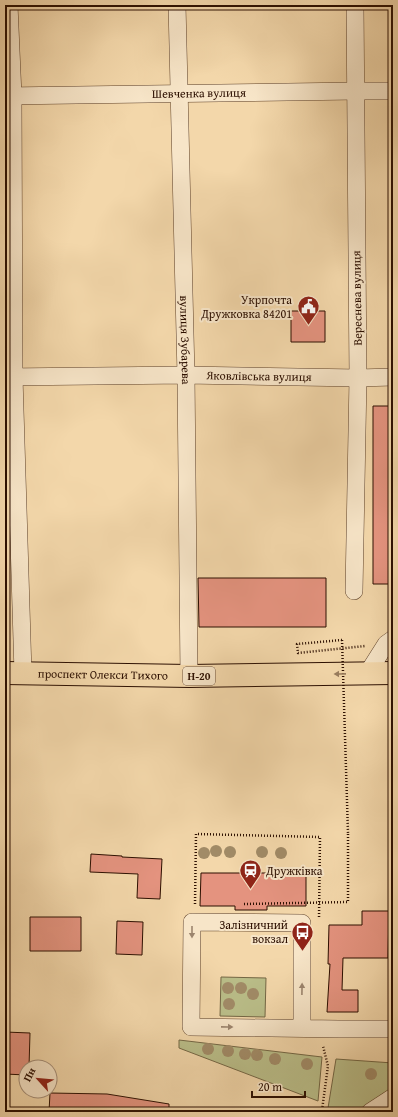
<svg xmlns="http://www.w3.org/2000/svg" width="398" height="1117" font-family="'Gentium Book Plus',serif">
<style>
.green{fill:#babe89;stroke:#736644}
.building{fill:#e4937f;stroke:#2c0f00}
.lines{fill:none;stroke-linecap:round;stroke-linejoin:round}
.minor-casing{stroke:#5e412a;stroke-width:18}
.major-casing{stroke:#2c0f00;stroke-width:24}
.path{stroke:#2c0f00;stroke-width:2.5;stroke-dasharray:1 2;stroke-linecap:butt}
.minor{stroke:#f7e5c8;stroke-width:17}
.major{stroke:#f3d7aa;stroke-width:22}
.path-bridge{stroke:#2c0f00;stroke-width:2.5;stroke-dasharray:1 2;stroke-linecap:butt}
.tree{fill:#a18b67}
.oneway{fill:#997d5e}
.oneway2{fill:#9c856e}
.labels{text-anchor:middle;stroke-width:4;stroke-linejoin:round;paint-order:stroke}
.shield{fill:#f7e5c8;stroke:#694f3c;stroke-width:1}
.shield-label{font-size:11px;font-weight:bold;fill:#2c0f00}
.street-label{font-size:12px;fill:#2c0f00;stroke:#f7e5c8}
.poi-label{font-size:12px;fill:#2c0f00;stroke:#f7e5c8;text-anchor:end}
</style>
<rect width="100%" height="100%" fill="#f3d7aa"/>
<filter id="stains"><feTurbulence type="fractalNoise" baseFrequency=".005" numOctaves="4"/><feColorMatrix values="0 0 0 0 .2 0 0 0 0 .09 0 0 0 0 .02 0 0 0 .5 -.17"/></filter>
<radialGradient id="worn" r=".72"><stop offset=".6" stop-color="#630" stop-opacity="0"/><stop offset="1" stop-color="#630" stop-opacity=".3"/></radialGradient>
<path class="green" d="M221,977L266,978L265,1017L220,1016Z
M179,1040L322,1057L318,1101L179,1048Z
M336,1059L393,1063V1090L357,1112H343L328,1108Z"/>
<path class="building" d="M291,311H325V342H291Z
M373,406H393V584H373Z
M198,578H326V627H199Z
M91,854L122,856V857L162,859L160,899L137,898L138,874L90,872Z
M201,873H306V906H267V910H235V906H200Z
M362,911H389L388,958H343L342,990H358V1012H327L330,964H328L329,925H362Z
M30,917H81V951H30Z
M117,921L143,922L142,955L116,954Z
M5,1032L30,1033L29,1067H26V1075L5,1074Z
M50,1093L107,1094L169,1104V1112H49Z"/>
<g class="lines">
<defs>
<g id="minor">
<path d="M9,5L13,96L14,377L23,673"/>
<path id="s1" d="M177,5L186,375L189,676"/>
<path id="s2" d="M5,96L355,91H393"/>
<path id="s3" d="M5,377L186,375L358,378L393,377"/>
<path d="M354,591L358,378L355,5"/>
<path d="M367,674L386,644L393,639"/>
<path d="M302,1028V923L192,922L191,1027L339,1029H393"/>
<path d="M370,1112L393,1097"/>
</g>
<g id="major">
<path id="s4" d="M5,673L189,676L393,673"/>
</g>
</defs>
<use href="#minor" class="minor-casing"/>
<use href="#major" class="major-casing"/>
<path class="path" d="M342,640L297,644L298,653L365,646
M195,904L196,834L320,837L319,918
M244,904L348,902V833
M320,1112L322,1110L328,1066L323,1046"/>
<use href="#minor" class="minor"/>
<use href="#major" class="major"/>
<path class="path-bridge" d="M342,640L348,833"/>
</g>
<g class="tree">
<circle cx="216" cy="851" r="6"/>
<circle cx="230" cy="852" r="6"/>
<circle cx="262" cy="852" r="6"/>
<circle cx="204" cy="853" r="6"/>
<circle cx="281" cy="853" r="6"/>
<circle cx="228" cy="988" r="6"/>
<circle cx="241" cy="988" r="6"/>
<circle cx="253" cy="994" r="6"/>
<circle cx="229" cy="1004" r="6"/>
<circle cx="208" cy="1049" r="6"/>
<circle cx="228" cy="1051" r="6"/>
<circle cx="245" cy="1054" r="6"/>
<circle cx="257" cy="1055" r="6"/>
<circle cx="275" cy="1059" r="6"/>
<circle cx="307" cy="1064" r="6"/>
<circle cx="371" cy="1074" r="6"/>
</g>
<defs><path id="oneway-solid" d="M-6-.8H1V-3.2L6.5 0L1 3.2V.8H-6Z"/></defs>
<use class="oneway" href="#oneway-solid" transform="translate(340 674) rotate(179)"/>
<g class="oneway2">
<use href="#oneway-solid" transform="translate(192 932) rotate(90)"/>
<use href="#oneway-solid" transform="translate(302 989) rotate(-89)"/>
<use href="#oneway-solid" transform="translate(227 1027) rotate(1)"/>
</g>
<defs>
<symbol id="civic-pin" viewBox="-11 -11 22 30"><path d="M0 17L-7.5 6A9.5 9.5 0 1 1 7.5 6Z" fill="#8f2418" stroke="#f7e5c8"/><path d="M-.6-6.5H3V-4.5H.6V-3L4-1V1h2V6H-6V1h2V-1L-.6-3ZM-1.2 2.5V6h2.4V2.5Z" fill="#fff"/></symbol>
<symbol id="station-pin" viewBox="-11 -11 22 30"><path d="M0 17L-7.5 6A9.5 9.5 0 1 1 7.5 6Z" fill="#8f2418" stroke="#f7e5c8"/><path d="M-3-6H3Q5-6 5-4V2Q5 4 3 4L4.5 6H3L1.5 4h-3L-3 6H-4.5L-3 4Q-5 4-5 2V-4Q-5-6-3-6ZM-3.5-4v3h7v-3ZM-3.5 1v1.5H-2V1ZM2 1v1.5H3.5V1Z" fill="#fff"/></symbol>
<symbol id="bus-pin" viewBox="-11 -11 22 30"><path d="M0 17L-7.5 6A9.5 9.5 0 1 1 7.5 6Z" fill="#8f2418" stroke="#f7e5c8"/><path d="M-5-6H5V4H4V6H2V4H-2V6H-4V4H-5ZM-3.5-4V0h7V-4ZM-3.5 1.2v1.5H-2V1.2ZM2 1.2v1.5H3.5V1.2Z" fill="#fff"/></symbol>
</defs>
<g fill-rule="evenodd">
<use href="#civic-pin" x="296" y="294" width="25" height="34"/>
<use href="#station-pin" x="238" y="858" width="25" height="34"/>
<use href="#bus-pin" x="290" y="920" width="25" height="34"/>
</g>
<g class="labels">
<rect class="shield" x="183" y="667" width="32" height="18" rx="3"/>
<g class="shield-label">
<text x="199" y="680">Н-20</text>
</g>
<g class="street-label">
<text dy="4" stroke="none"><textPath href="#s2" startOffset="194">Шевченка вулиця</textPath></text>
<text transform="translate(357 298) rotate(-91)" y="4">Вереснева вулиця</text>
<text dy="4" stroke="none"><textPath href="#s1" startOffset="335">вулиця Зубарева</textPath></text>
<text dy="4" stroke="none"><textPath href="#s3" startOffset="254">Яковлівська вулиця</textPath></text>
<text dy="4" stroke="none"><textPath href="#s4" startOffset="98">проспект Олекси Тихого</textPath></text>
</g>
<g class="poi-label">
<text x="292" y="304">Укрпочта<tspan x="292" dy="14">Дружковка 84201</tspan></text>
<text x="266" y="875" text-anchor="start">Дружківка</text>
<text x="288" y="929">Залізничний<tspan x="288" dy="14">вокзал</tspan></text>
</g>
</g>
<rect width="398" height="1117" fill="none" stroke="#f3d7aa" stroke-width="20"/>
<rect x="6" y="6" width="386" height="1105" fill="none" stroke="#2c0f00" stroke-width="2"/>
<rect x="10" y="10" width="378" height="1097" fill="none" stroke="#2c0f00"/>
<g transform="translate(38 1079) rotate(297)"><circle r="19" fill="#f7e5c8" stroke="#a68f78"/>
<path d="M0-3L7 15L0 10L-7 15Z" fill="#8f2418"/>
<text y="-6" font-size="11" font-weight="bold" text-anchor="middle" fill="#2c0f00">Пн</text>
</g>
<path d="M252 1091v6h53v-6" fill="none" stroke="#2c0f00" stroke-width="2"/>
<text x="258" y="1091" font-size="12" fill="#2c0f00" stroke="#f7e5c8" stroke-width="3" paint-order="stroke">20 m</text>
<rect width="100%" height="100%" filter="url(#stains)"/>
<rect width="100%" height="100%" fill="url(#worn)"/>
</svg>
